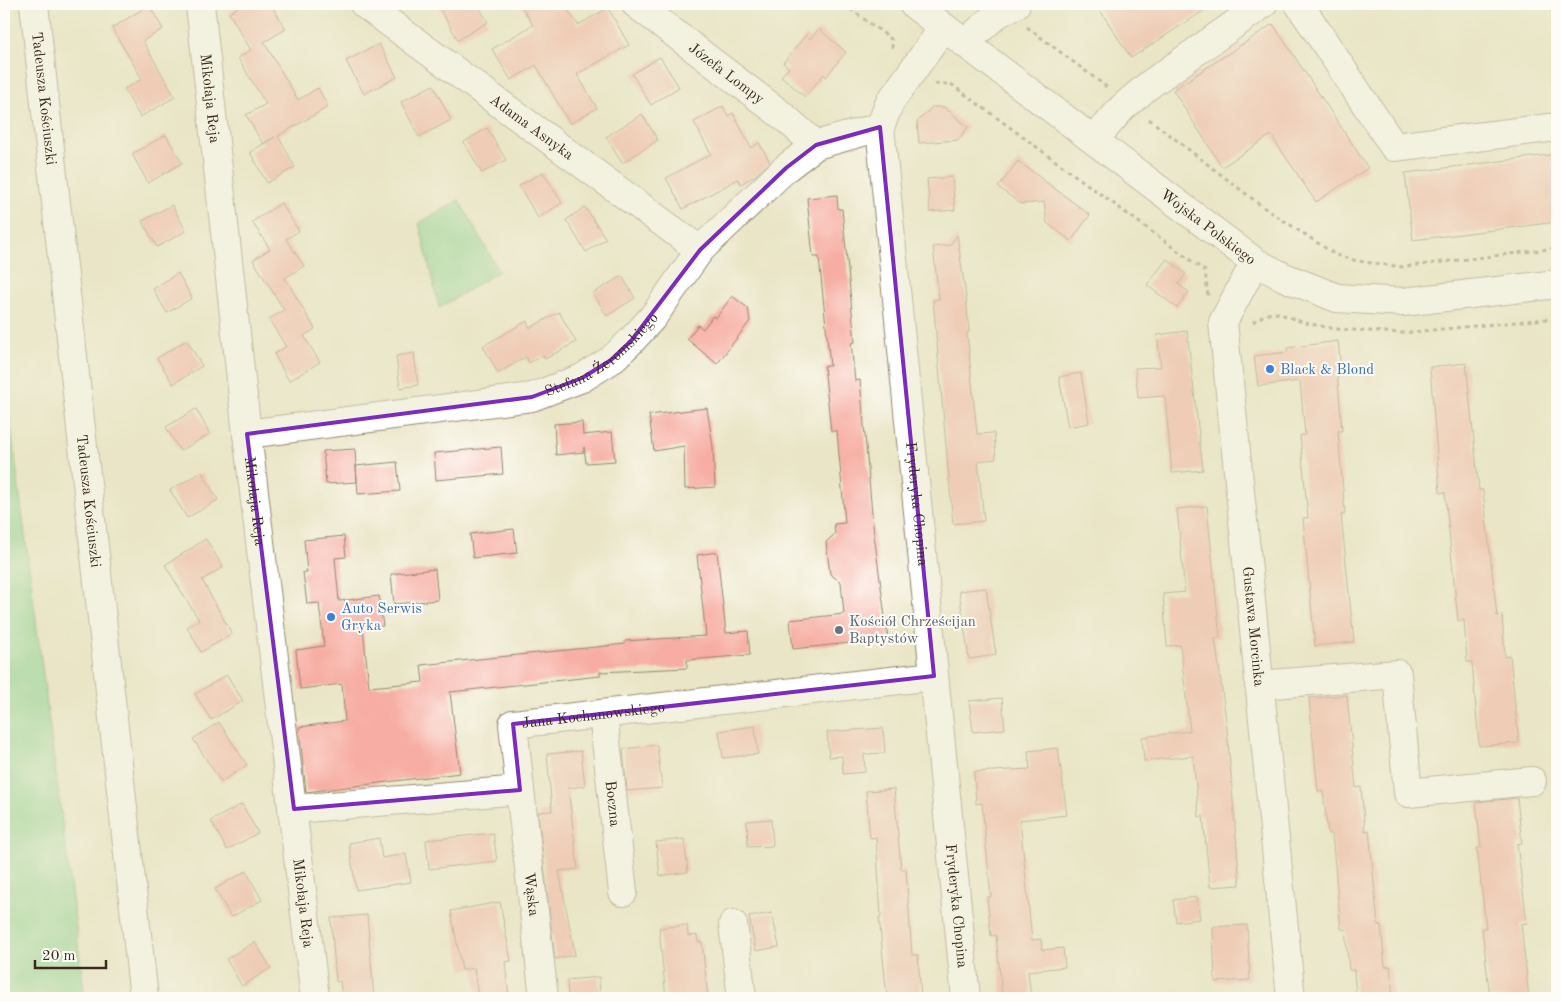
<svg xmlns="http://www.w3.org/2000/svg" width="1561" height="1002" font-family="'Old Standard TT',serif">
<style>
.green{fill:#85d290;stroke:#607e57}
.building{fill:#f7ada3}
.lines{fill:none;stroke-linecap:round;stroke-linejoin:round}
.minor-casing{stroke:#928872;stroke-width:30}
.path{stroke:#928872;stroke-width:3;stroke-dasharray:4 4;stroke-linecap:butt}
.minor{stroke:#fff;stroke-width:28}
.marked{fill:none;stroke:#7b2cbf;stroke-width:4;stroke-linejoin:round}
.shop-dot{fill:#3f7fe0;stroke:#fdfcf7;stroke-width:2}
.worship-dot{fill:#6b7280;stroke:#fdfcf7;stroke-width:2}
.labels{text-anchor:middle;stroke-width:4;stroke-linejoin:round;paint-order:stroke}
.street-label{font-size:15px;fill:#3b2a1e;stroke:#fdfcf7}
.shop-label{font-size:15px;fill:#366cbe;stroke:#fdfcf7;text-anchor:start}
.worship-label{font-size:15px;fill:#5b616d;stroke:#fdfcf7;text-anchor:start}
</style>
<rect width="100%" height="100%" fill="#fdfcf7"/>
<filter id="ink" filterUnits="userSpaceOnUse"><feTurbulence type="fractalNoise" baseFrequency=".02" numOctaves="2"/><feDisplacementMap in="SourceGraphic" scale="10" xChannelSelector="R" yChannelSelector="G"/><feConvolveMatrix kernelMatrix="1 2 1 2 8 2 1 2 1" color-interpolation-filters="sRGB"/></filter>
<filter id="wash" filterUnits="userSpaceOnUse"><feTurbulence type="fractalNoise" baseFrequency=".0096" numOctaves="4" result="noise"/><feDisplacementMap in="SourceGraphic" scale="20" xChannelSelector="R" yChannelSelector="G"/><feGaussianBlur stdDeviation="1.12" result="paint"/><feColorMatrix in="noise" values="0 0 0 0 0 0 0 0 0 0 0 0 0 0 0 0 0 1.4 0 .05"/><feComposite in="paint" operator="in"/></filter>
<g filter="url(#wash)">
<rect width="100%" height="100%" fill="#eae5c6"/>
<path class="green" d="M459,200L499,271L439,308L419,223Z
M4,373L85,998H4Z"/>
<g id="blocks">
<path class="building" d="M243,4H271L286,29L264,42L298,100L318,88L328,107L278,136L295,167L267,183L250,152L275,137L263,144L246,115L266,104L238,58L251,50L229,13Z
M437,4H477L488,22L458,40Z
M520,4H564L578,25L608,8L629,45L577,74L597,108L570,124L536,65L511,80L492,49L533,25Z
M1096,4H1214L1131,58Z
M149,5L163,29L143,41L175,97L140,117L124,89L142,79L112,28Z
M1273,24L1368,168L1316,202L1271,135L1222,167L1173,90Z
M819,29L846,52L826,77L824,74L805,97L781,76L789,68L783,63L806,35L810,39Z
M379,44L397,77L364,94L346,61Z
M660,57L679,87L651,105L632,74Z
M433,85L451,120L419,137L401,102Z
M723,106L728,116L733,113L751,148L759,143L770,162L756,175L741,184L738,179L683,209L666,178L711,154L694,122Z
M932,107H944L968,127L958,140L919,143L917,122Z
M642,114L658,140L622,163L606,137Z
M487,128L506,160L482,173L464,142Z
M166,135L182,163L148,183L132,154Z
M1557,154V222L1413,240L1405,173Z
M1018,161L1090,215L1071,241L1047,223L1044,202L1021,204L998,187Z
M543,172L562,203L538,218L519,186Z
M952,177L955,210L930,212L927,179Z
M837,195L838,209H842L855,342L851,343L855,381L860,380L874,535L888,639L793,649L790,620L844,614L841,582L830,574L826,542L835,534L834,524L845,523L837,431H831L824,366H830L819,257H813L807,198Z
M281,203L299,231L286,239L304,266L285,278L315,329L304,336L320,362L289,381L274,354L286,347L269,319L284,310L253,260L270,249L252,222Z
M172,205L186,231L157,247L142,221Z
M585,207L606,239L586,252L566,220Z
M957,235L966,297L969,332L967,333L977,434L994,433L996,459L978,461L984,521L953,524L933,300L939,299L933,247L950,245Z
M1167,259L1186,274L1178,284L1189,292L1177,308L1147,285Z
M178,273L192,298L167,313L153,289Z
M622,276L635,298L607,316L593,293Z
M732,296L748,308L750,321L717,364L687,339L698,325L703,329L713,316L716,318Z
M559,312L576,342L545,359L543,355L529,363L526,357L498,373L483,346L527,321L530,328Z
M1187,331L1203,470L1172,473L1165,396L1138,398L1135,368L1161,367L1157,335Z
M187,340L202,366L173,384L157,358Z
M1338,341L1341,369L1337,370L1342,431H1338L1345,514L1341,515L1354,642L1315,646L1303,518H1308L1300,435H1305L1300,381L1258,386L1254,356L1288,352L1287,348Z
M414,353L418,385L400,388L396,356Z
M1466,363L1479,490H1483L1497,616L1502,615L1505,657L1510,656L1519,743L1479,746L1472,662H1467L1464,620L1458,621L1445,492L1440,493L1430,367Z
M1081,373L1089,423L1068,427L1059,377Z
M707,408L713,447L715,487L685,489L684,446L654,451L649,415Z
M196,409L210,434L180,451L166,427Z
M582,422L583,435L612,432L615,461L586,463L584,447V452L556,455L554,424Z
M501,447L503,474L436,480L434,453Z
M355,449L357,482L326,484L323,451Z
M397,462L400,491L358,494L356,466Z
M202,472L218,500L187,518L170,490Z
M1207,506L1220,638H1215L1227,728L1240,885L1210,887L1203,816L1199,817L1193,756L1144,761L1142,737L1190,731L1180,645L1167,646L1163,594L1185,592L1177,509Z
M514,529L517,553L473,558L470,534Z
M344,536L346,557L335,558L339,601L379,596L383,626L363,628L369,687L423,682L421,665L625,644V641L706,636L697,555L717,552L726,633L748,631L750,655L687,660V668L600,672V676L450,692L460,773L306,792L299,727L345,721L342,684L300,689L296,650L324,646L319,603L307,604L303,572H307L304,540Z
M206,539L223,567L202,580L232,634L201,652L187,627L199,620L165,565Z
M435,569L438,600L394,604L391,574Z
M986,588L996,655L969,659L959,591Z
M227,675L243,701L211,720L195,694Z
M1347,695L1356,788L1361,787L1365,831L1369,830L1378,925H1381L1385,967L1390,966L1393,998H1356L1354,970H1349L1345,929H1341L1332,834H1328L1323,791H1318L1309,698Z
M1002,698L1005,729L973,732L969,701Z
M219,722L247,765L221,782L193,739Z
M755,726L758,754L723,758L719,731Z
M883,728L885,753L864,754L865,772L843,774L842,756L829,757L827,732Z
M657,745L662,788L627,791L623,749Z
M1058,748L1067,815L1020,820L1032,940L1041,939L1042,950L1063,948L1065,967L1028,971L1031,998H1002L996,935L991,936L987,897H991L982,803L976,804L974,772L1030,769L1028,751Z
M581,751L585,786L568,788L578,869L559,871L575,955L555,959L538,812L552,811L547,754Z
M894,789L901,869H906L912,955H918L921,998H887L879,917H881L876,837L870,838L866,791Z
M1517,798L1522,843L1517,844L1527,923L1521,924L1529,998H1490L1482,928H1486L1477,848H1481L1476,802Z
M242,804L258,833L227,850L211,821Z
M771,819L773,846L748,847L747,821Z
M493,833L497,861L429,869L426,840Z
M379,838L382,858L406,854L411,882L356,890L349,843Z
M684,839L688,872L660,876L656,842Z
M246,871L262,900L231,917L215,889Z
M1197,897L1200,919L1176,922L1173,900Z
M500,902L511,961L505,962L509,998H478L474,968L462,970L451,911Z
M772,913L779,947L756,951L749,917Z
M367,915L374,998H342L340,981L336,982L331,918Z
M687,925L688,936L697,935L698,942H702L708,998H666L659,928Z
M1247,925L1250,980L1215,982L1213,927Z
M255,942L271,968L242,986L226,959Z
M599,977L600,998H568L567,980Z"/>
</g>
</g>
<g filter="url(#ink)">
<use href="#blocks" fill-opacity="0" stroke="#928872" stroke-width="1"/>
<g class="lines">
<defs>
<g id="minor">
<path id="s1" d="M34,4L144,998"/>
<path id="s2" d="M200,4L247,434L315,998"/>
<path id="s3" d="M364,4L700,250"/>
<path id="s4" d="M636,4L783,116L816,145"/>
<path id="s5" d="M913,4L1255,262L1284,277L1337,298L1403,302L1557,284"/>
<path d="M1299,4L1394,147L1557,127"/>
<path id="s6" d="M944,27L890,102L880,127L966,998"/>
<path d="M965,43L997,14L1016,4"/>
<path d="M1094,140L1123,107L1149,85L1263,4"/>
<path id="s7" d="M1255,262L1223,322L1291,998"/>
<path id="s8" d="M247,434L532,397L582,378L611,360L631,341L653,317L700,250L786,168L816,145L880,127"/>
<path d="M1259,685L1397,674L1408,793L1532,781"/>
<path id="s9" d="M603,714L623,892"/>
<path id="s10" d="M520,790L544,998"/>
<path id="s11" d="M294,809L520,790L513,724L934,676"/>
<path d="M733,924L742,998"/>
</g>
</defs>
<use href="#minor" class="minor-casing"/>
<path class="path" d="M844,4L891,39L893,52
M1027,27L1108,88
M935,84H951L1205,271L1208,296
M1149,119L1263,207L1336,255L1357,261L1403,267L1557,248
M1253,322L1266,314L1278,313L1305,323L1336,329L1402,333L1557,318"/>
<use href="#minor" class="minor"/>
</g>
</g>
<path d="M0 0H1561V1002H0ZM880,127L934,676L513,724L520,790L294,809L247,434L532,397L582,378L611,360L631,341L700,250L786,168L816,145Z" fill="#eae5c6" fill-opacity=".55" fill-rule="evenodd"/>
<path class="marked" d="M880,127L934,676L513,724L520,790L294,809L247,434L532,397L582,378L611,360L631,341L700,250L786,168L816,145Z"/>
<g class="shop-dot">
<circle cx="1270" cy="369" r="5"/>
<circle cx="331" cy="617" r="5"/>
</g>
<circle class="worship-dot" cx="839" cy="630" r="5"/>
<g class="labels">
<g class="street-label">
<text dy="5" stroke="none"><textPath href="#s4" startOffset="114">Józefa Lompy</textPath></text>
<text dy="5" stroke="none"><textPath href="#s1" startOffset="95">Tadeusza Kościuszki</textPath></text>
<text dy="5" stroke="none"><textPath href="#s2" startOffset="95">Mikołaja Reja</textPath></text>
<text dy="5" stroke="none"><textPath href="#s3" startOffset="208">Adama Asnyka</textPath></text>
<text dy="5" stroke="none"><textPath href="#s5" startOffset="370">Wojska Polskiego</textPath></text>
<text dy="5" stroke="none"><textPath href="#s8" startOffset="370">Stefana Żeromskiego</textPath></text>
<text dy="5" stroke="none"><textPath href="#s1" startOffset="500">Tadeusza Kościuszki</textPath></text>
<text dy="5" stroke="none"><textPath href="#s2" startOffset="500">Mikołaja Reja</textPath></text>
<text dy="5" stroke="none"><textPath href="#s6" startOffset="498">Fryderyka Chopina</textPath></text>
<text dy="5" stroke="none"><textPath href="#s7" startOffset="374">Gustawa Morcinka</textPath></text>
<text dy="5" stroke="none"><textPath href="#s11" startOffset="374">Jana Kochanowskiego</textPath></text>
<text dy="5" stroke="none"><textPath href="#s9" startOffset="90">Boczna</textPath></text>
<text dy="5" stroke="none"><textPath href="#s10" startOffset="105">Wąska</textPath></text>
<text dy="5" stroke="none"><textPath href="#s2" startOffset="905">Mikołaja Reja</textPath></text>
<text dy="5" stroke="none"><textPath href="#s6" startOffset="902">Fryderyka Chopina</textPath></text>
</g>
<g class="shop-label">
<text x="1280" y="374">Black &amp; Blond</text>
<text x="341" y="613">Auto Serwis<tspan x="341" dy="17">Gryka</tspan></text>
</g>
<g class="worship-label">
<text x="849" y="626">Kościół Chrześcijan<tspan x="849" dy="17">Baptystów</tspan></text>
</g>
</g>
<rect width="1561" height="1002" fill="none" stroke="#fdfcf7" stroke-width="20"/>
<path d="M35 960v8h71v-8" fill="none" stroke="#3b2a1e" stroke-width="2.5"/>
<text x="42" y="960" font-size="15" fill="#3b2a1e" stroke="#fdfcf7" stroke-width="4" paint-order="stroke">20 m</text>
</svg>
